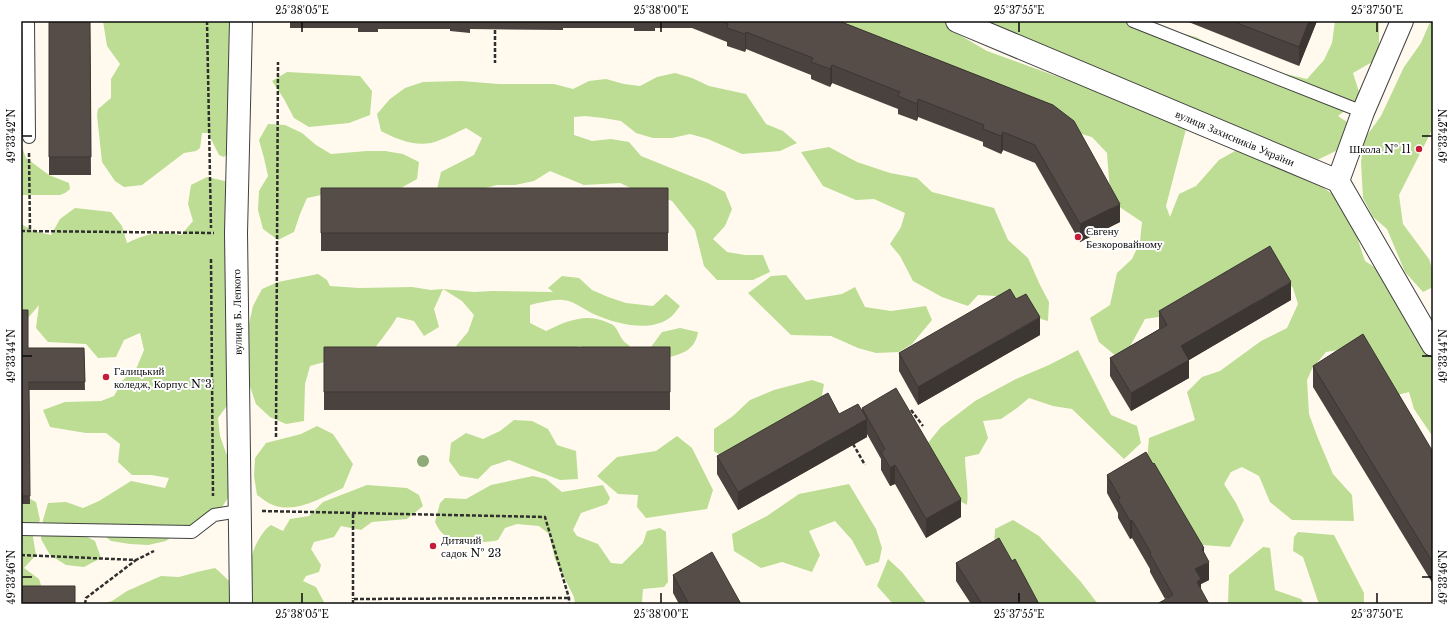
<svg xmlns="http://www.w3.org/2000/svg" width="1454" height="625" font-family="'Libre Baskerville',serif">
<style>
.forest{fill:#bcdd93}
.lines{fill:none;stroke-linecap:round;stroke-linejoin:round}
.lane-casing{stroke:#404040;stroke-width:14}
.street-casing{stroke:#404040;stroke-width:24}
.path{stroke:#2f2f2f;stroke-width:2.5;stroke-dasharray:4 2;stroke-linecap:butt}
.lane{stroke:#fff;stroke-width:12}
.street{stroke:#fff;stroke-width:22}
.tree{fill:#8eaa79}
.wall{fill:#4a423f}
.shaded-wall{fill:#3c3633}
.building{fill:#564d49;stroke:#3c3633}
.ticks{fill:none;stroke:#0d0d0d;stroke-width:1.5}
.poi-dot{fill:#c51d37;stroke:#fff;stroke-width:1.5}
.labels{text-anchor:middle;stroke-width:4;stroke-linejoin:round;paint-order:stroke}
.street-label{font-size:11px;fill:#0d0d0d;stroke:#fff}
.poi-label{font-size:11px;fill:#0d0d0d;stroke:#fff;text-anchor:start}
.neatline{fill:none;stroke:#0d0d0d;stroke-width:1.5}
.ticks-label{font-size:10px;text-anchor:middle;fill:#0d0d0d}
</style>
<rect width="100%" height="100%" fill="#fffaed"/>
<path class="forest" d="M103,21H234L231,150L224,157L219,155L208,133H202L200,148L196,151L184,153L142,185L124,187L115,181L102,162L97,115L98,109L111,98V79L120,64L107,46Z
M789,21H1143L1169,30L1196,37L1226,53L1269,70L1307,79L1324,60L1332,43L1335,21H1379V58L1353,73L1361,98L1338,116L1347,122L1340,149L1313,162L984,38L946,27L987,51L1089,88L1186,129L1166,206L1170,217L1179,194L1196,186L1219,160L1242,147L1304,175L1334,195L1354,212L1358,240L1365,261L1377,269L1420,334L1433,319V437L1414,409L1409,392L1394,396L1352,348L1326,352L1312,369L1307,380L1309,414L1317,436L1333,474L1352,495L1354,521L1292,520L1270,502L1259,476L1242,467L1231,472L1224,484L1236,503L1244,520L1230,547L1202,545L1147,461L1149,438L1195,420L1187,392L1202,377L1220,371L1261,341L1287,328L1298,304L1293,288L1280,273L1165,316L1145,319L1122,361L1099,342L1090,318L1110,305L1117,273L1132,259L1140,242L1142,222L1118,206L1110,193L1107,153L1092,137L1071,131Z
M1433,21V128L1399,195L1403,224L1429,259L1433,271V287L1423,292L1405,272L1387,229L1373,217L1363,198L1361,161L1365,138L1381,116L1404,67L1421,43L1430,22Z
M287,72L360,76L372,91L370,115L349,123L309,127L294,118L284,99L272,81Z
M675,73L692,78L709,86L746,94L766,124L783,131L797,143L780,151L742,154L708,139L690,134L672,138H653L636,133L621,121L603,118L585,116L574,117V135L592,141L611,139L629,142L641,156L708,183L725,192L732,209L725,226L713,239L727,252L745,255H763L770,272L753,280H717L704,266L695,230L672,201L655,194L637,191L620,183L584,185L550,171L534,181L515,185H497L474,191L437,189L441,172L474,155L482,138L466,128C455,133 443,140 431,143C413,146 396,139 381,131L377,114L390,99L405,88L423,82L461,81L499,84H554L573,89L589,81L606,79L624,84L640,86L657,77Z
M268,124L285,125L302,133L316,145L331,154L367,151H385L403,154L419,162L417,179L401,188L326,194L307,198L300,214L294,232L278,240L263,229L258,210L259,191L268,176L264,158L259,140Z
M21,145L26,158L49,175L69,183L70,189L65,193L60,195H21Z
M829,147L857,162L890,173L917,178L932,192L994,208L1008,240L1028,258L1040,285L1049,302L1048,321L1034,317L996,296L978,295L968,306L942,297L913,281L900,256L890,244L901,227L905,213L874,199L856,200L823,186L801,152Z
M207,177L225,181L233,197L229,403L218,418L220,436L226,453L235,469V487L215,518L181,530L166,541L148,545L130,544L111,541L97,530L80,533L95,541L101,558L84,567L66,565L50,555L41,539L43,520L48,503L66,502L83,508L99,501L131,481L165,488L169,478L151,475H132L118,462L120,444L106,433H86L50,427L43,410L65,402L101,401L114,396L123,380L137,367L144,350L140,333L124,340L116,357L98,358L86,344L48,342L36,328L39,305L28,318L21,322V224L34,231L51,235L60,219L75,208L111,212L122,226L127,243C149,233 158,231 181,235L193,221L188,204L191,185Z
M318,274L327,280L330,286L359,288L412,287L431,290L443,289L474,292L492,291L553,292L548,288L562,276L579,278L592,290L608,297L626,303L653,306L666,294L680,306C677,310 673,316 668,319C648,332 617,324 596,315C585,311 576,301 563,300C554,299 539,303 530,305V323L546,331C564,322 584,313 604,321C608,323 613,324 615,327C621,335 620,340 630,346L615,356L597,353L580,346L563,350L471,357L456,346L468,332L474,315L462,301L443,289L434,309L439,327L424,336L414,321L397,317C387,334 375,346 365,362L328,361L310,366L305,384L304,421L286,424L270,417L256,404L241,360L253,306L262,289L278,282Z
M786,275L806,300L842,294L855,287L865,307L891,311L926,306L932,320L912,344L899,352L876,353L858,348L831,336L791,335L748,293L771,276Z
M680,328L698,332C695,351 681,354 666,358L651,347L662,332Z
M1078,350L1111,415L1137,426L1141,443L1124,459L1072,409L1053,406L1029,398L1017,408L1001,419L983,421L988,438L979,454L965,457C965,473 969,489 967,505L954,498L927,444L941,427L975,401L1016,379L1049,365Z
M812,380L824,384L820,406L728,460L714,451V429L733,416L750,400L774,390Z
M514,420L532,421L548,429L557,445L576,451L578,479L560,480L509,460L491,466L478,479L460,476L449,461L451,443L466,433L483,439L500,431Z
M317,426L333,434L353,464L343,488C322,497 297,514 273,505C267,503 262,498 257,495L254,476L255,458L266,443L301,434Z
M677,436L692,448L713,490L707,509L646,518L637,507L638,495L618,494L597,476L617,457L656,451Z
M533,476L546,479L562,492L603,485L610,498L607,504L581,513L573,530L577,536L598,544L611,563L622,564L643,543L647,531L660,528L666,532L668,582L664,587L643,589L642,602L643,604H575L574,597L555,559L549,534L539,526L517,524L505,528L498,540C485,544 451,543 442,533C439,530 437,526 435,522L440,503L445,498L466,499L491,485Z
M849,484L876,529L882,548L879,562L866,566L852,540L835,521L809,531L820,555L812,572L782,562L761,568L734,551L732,534L767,516L799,494Z
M367,485L407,488L419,495L423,506L407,519L372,522L361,530L341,526L334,537L314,542L311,549L321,565L319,572L306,576L303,581L316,587L325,604H252C251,580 246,560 259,539C263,533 265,529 271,525L283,531L290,519L309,516L323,502Z
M21,494L36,502L40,520L33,537L36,555L24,568L39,579L45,598L21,599Z
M1013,520L1039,536L1081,582L1098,604H1033L994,547L995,529Z
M1298,532L1334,535L1364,593V604H1319L1303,557L1293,551L1294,537Z
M1263,547L1270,548L1275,590L1301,599L1304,604H1228L1229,575Z
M888,559L902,572L927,604H893L877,586Z
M215,568C228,579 237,587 239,604H102L112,601L127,591L161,576L179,577L197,572Z"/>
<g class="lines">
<defs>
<path id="lane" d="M28,21L29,137
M1133,21L1363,112
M21,529L192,532L214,515L239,511"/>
<path id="street" d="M241,21L236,233L241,604
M957,21L1338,181L1433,345
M1338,181L1363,112L1402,21"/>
</defs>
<use href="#lane" class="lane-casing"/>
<use href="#street" class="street-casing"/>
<path class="path" d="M207,21L211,228
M495,30V63
M29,153L30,231
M21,231L214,233
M211,259L213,496
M911,410L923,426
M276,437L278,62
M853,444L865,465
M262,511L545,517L569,598V604
M353,514V599
M21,555L136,560L154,551
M85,604L86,598L136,560
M353,604V599L569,598"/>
<use href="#lane" class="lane"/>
<use href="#street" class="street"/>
</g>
<circle class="tree" cx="423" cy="461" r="6"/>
<path class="wall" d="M49,21H90L91,175H49Z
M290,21H839L1053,105L1120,222L1080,242L1035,163L1003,150L1001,154L983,146V142L918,117L917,121L898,114V109L832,83L830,87L811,79V75L746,49L745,52L727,46V42L692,28H655V31H634V28H563V30L470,29V33L450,31V29H378V32H358V28H290Z
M1186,21H1317L1299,66Z
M321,188H668V251H321Z
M1291,300L1189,360V378L1131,411L1110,376V358L1159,329V311Z
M21,310L28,348H84L85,390H29L30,504H21Z
M1040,335L918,405L899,371V353Z
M324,347H670V410H324Z
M1313,366L1433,452V584L1313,387Z
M862,408L961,517L926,538L895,484L890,486L881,470V459L867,434V437L738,510L717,474V456L839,414L862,411Z
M1107,475L1204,553L1209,580L1201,584L1165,599L1150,572V569L1132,538L1130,539L1118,518V513L1107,493Z
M1012,561L1039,604H971L956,581V563Z
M673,575L741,604H679L673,593Z"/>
<path class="shaded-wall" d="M1309,21H1317L1299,66V47Z
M746,32V49L745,52V34Z
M832,65V83L830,87V69Z
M918,99V117L917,121V104Z
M1003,132V150L1001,154V136Z
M1120,204V222L1080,242V224Z
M1291,282V300L1189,360V378L1131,411V393L1181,346Z
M1040,317V335L918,405V387Z
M867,419V437L738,510V492Z
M895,465V484L890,486V468Z
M961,499V517L926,538V519Z
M1132,520V538L1130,539V521Z
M1204,548V565L1209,562V580L1201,584V597L1197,586L1195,569L1202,549Z"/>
<path class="building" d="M49,21H90L91,157H49Z
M719,21H839L1053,105L1074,121L1120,204L1080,224L1035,145L1003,132L1001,136L983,129L984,125L918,99L917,104L898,96L900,92L832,65L830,69L811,62L813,58L746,32L745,34L727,28L728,24Z
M1232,21H1309L1299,47Z
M321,188H668V233H321Z
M1270,246L1291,282L1181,346L1189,360L1131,393L1110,358L1167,325L1159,311Z
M1010,289L1016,299L1026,294L1040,317L918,387L899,353Z
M21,310H28V348H84L85,382H29L30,496H21Z
M1363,334L1433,452V563L1313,366Z
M324,347H670V392H324Z
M896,388L961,499L926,519L895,465L890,468L881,452L885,449L862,408Z
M828,393L839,414L858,404L867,419L738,492L717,456Z
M1146,452L1153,464L1154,463L1204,548L1202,549L1209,562L1195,569L1201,579L1197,582L1209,604H1157L1173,595L1150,554L1151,553L1132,520L1130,521L1118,500L1120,498L1107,475Z
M999,538L1012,561L1015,559L1039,604H982L956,563Z
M712,552L741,604H689L673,575Z
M21,586H75V604H21Z"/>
<path class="ticks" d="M302,22V32M661,22V32M1019,22V32M1377,22V32M22,136H32M1422,136H1432M22,356H32M1422,356H1432M22,577H32M1422,577H1432M302,593V603M661,593V603M1019,593V603M1377,593V603"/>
<g class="poi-dot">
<circle cx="1419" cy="149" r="4"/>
<circle cx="1078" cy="237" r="4"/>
<circle cx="106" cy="377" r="4"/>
<circle cx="433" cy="546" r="4"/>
</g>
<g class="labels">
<g class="street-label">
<text transform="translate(1235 138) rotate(23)" y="4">вулиця Захисників України</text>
<text transform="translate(237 312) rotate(-91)" y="4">вулиця Б. Лепкого</text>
</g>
<g class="poi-label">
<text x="1411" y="153" text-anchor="end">Школа № 11</text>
<text x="1086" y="235">Євгену<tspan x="1086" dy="13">Безкоровайному</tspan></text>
<text x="114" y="375">Галицький<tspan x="114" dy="13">коледж, Корпус №3</tspan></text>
<text x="441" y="544">Дитячий<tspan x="441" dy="13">садок № 23</tspan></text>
</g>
</g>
<rect width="1454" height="625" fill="none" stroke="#ffffff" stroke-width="44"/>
<rect x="22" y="22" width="1410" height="581" class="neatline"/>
<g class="ticks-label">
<text x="302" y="14">25°38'05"E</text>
<text x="661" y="14">25°38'00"E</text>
<text x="1019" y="14">25°37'55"E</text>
<text x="1377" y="14">25°37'50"E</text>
<text transform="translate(1443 136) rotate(-90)" y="4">49°33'42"N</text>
<text transform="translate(11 136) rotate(-90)" y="4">49°33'42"N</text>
<text transform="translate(1443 356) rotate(-90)" y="4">49°33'44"N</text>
<text transform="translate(11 356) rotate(-90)" y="4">49°33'44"N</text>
<text transform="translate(1443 577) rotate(-90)" y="4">49°33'46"N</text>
<text transform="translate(11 577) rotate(-90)" y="4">49°33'46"N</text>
<text x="302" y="618">25°38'05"E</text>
<text x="661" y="618">25°38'00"E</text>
<text x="1019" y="618">25°37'55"E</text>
<text x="1377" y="618">25°37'50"E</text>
</g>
</svg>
